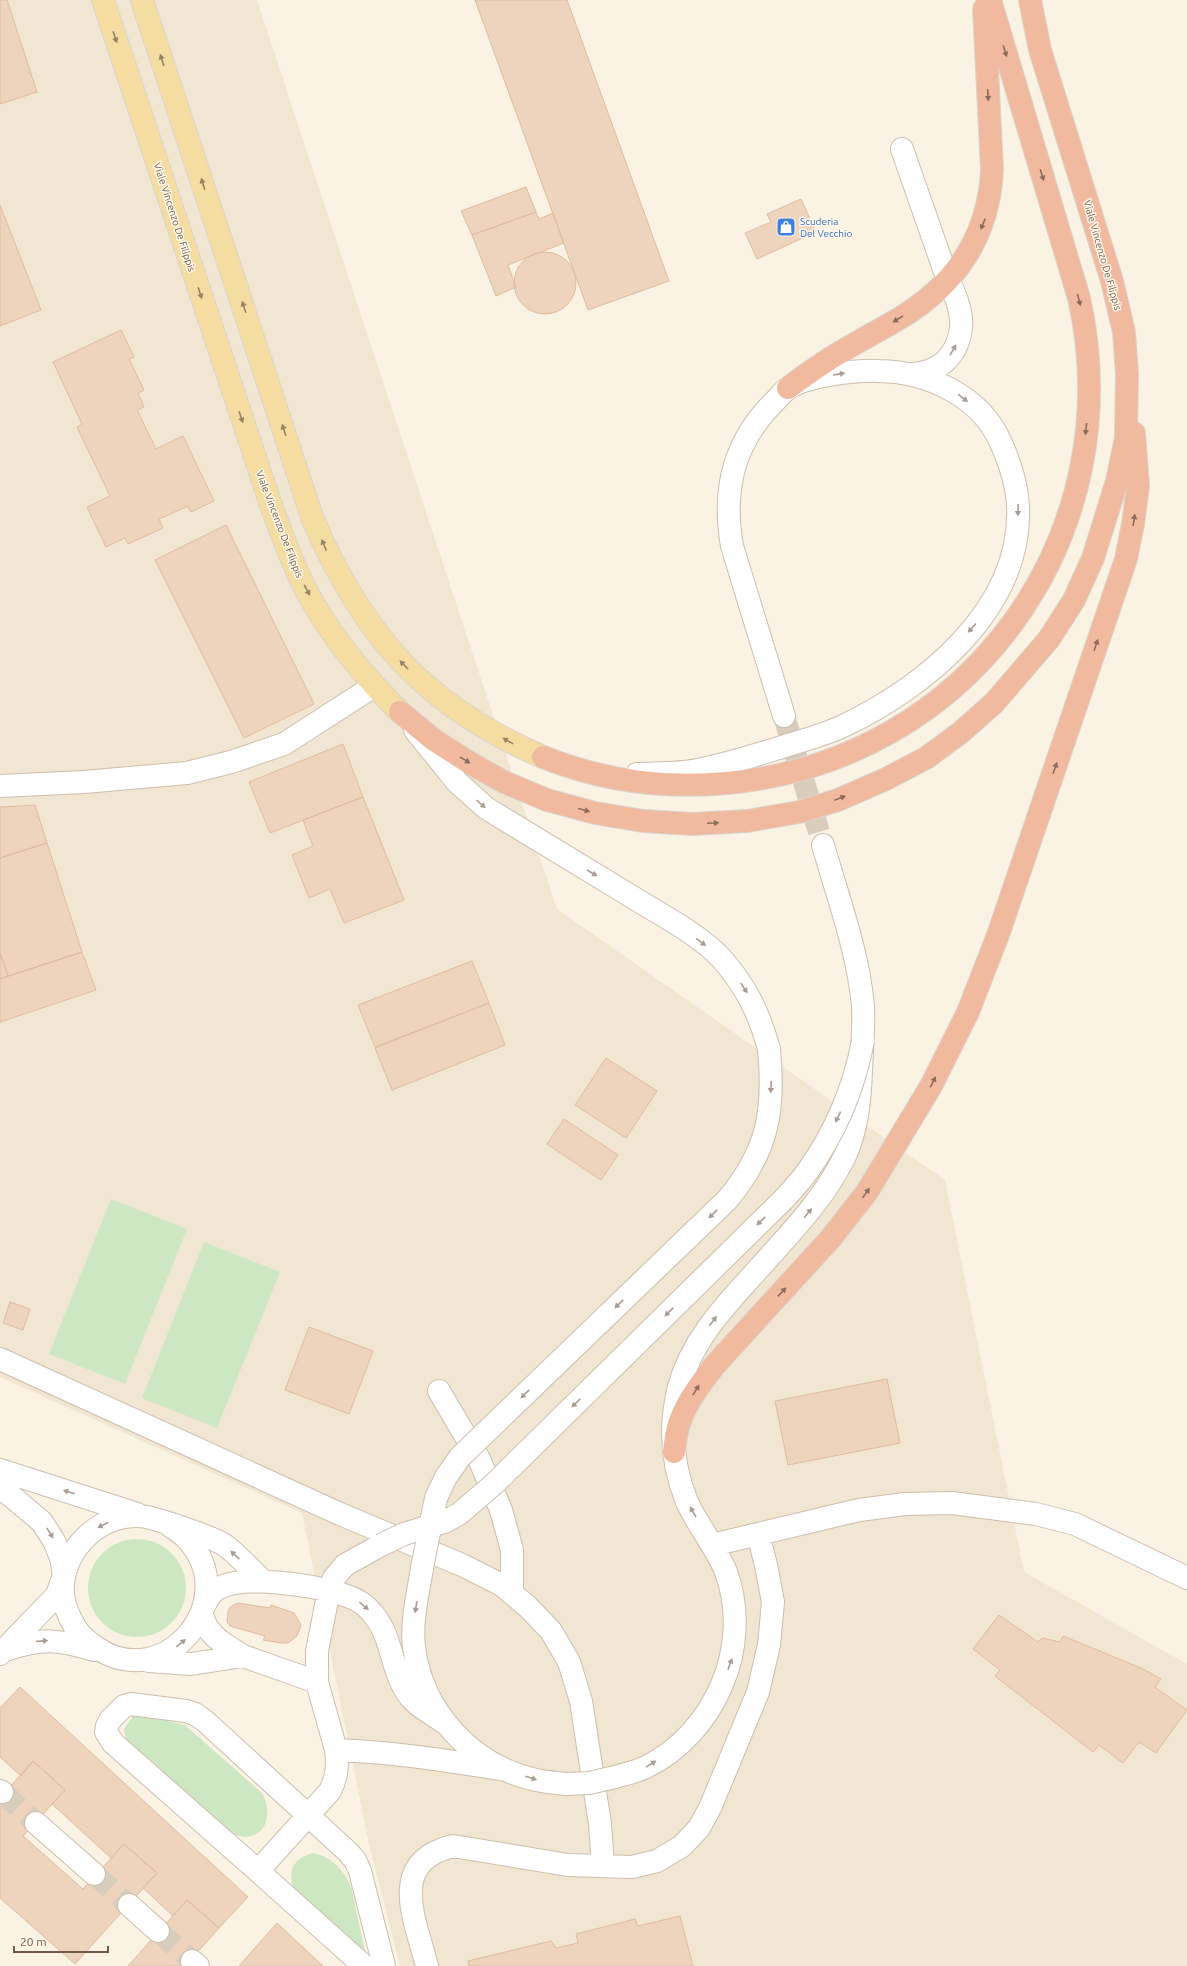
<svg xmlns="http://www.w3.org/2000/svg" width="1187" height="1966" font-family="Ubuntu,sans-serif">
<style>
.residential{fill:#f1e6d2}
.green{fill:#cee7c3}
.building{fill:#eed4bd;stroke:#dfbc9e}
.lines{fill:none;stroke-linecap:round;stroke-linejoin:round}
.minor-tunnel{stroke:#d8cdbd;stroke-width:22;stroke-dasharray:22 11;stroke-linecap:butt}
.minor-casing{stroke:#cdbead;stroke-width:24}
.major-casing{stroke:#dad4d0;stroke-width:24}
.highway-casing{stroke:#dad4d0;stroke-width:24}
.minor{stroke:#fff;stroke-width:22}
.major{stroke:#f5dca0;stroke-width:22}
.highway{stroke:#f1ba9e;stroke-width:22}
.minor-bridge-casing{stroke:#cdbead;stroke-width:24;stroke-linecap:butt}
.minor-bridge{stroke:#fff;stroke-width:22}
.oneway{fill:#988264}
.oneway2{fill:#8a6e5c}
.oneway3{fill:#a99d93}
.labels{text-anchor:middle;stroke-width:3;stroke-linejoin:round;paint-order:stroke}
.street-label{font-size:10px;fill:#705b4b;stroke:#fef7e9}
.shop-label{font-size:10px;fill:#366cbe;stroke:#fef7e9;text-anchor:start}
</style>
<rect width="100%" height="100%" fill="#faf3e3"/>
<path class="residential" d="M0,0H257L557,909L945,1180L1024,1572L1187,1664V1966H400L369,1844L302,1513L0,1377Z"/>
<path class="green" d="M111,1199L187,1229L125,1384L49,1354Z
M204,1242L280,1272L217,1428L142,1398Z
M88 1588a49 49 0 1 1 98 0a49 49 0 1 1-98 0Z
M141,1715L185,1725L262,1793C270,1807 271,1831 251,1836C244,1838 236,1835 229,1833L132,1747L126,1740L124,1729L133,1716Z
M313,1853C330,1856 343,1869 351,1886L366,1956L293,1887C288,1869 294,1858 313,1853Z"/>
<path class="building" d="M0,0H7L37,92L0,104Z
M475,0H567L669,281L588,310Z
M526,187L536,212L472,235L461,211Z
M801,199L816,232L757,259L745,233L771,222L767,214Z
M0,205L41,310L0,326Z
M536,212L539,219L553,213L564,243L508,265L516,287L496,296L472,235Z
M514 283a31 31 0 1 1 62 0a31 31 0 1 1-62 0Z
M121,330L134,357L129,359L144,390L138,393L144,407L137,410L156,449L183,436L214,501L191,512L188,506L159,519L163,528L128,544L125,538L106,547L87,507L110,496L77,427L82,424L53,362Z
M226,525L314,704L244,738L155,560Z
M343,744L363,797L270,833L249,782Z
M363,797L404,900L344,923L330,889L309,898L292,855L313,846L303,820Z
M35,805L47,843L0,858V807Z
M47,843L82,952L8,976L0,953V858Z
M82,952L96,990L0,1022V979Z
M0,953L8,976L0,979Z
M472,961L489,1003L375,1047L358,1005Z
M489,1003L505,1045L392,1090L375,1048Z
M606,1058L657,1091L626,1138L575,1105Z
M564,1119L618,1155L601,1180L547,1144Z
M10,1302L30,1309L23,1330L3,1323Z
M309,1327L373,1351L349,1414L285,1390Z
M887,1379L900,1443L788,1465L775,1401Z
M238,1603L270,1608L271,1605L294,1613L301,1625L297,1636L288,1643H281L263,1640L265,1636L230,1626L227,1622L228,1612L230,1607Z
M999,1615L1038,1642L1042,1638L1060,1642L1063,1636L1141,1668L1161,1679L1155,1687L1187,1710L1156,1753L1139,1742L1123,1763L1099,1745L1093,1752L995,1676L1000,1670L973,1649Z
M20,1687L248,1897L219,1928L187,1900L173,1916L143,1888L157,1873L124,1844L111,1858L52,1804L65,1790L33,1761L21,1776L0,1757V1708Z
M33,1761L65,1790L23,1836L83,1889L124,1844L157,1873L75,1964L0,1898V1798Z
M187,1900L219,1928L185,1966H128Z
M680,1916L693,1966H469L468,1961L551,1941L556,1948L578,1943L576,1934L635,1919L638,1926Z
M277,1923L323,1966H239Z"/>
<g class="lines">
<path class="minor-tunnel" d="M784,716L823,845
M2,1792L36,1823
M94,1874L129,1905
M158,1931L192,1961"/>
<defs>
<path id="minor" d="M902,149C916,189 930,229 944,269C951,287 963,308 961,327C958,356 939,373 911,374
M415,730L457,782L486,808C535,838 584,868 634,898C661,915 700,935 721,958C746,986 759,1013 769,1049
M637,774C657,773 678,774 697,770C725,765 752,756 779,748C800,741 821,736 841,727C925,688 1023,608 1018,506C1017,484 1010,463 1001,443C981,396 928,372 879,371C856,370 805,376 787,389C783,392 780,396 776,400C734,441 722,488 732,546L784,716
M0,786L84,782L187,773L231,762L284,744L374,686
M0,1359L340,1514L462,1565L502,1585L528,1607L551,1631L569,1662L581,1701L600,1824L603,1866
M439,1391L479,1459L501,1510L512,1550V1593
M0,1470L137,1514
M0,1489L10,1495L42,1522L54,1541L61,1558L64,1575L57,1595L0,1654
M168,1524C174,1529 182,1533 187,1539C244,1600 165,1694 97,1648C88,1642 80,1636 75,1627C69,1617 64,1605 63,1594C60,1549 103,1509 147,1517C163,1521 214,1537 226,1546C239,1556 251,1570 263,1581
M712,1545L859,1510L905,1504L952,1503L1036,1514L1075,1524L1187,1578
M422,1568C418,1594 411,1621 414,1647C422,1712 472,1766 536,1780C546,1782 556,1783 566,1784
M205,1604C209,1597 212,1591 219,1588C245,1574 319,1586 347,1596C356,1599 366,1605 372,1613C394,1637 390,1673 411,1698C419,1708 434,1715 445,1723
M5,1650C43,1638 56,1639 94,1650
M243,1656L317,1682V1651L329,1590L334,1578L345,1565L381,1545
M149,1661L191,1664L243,1656C225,1644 208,1637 202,1615
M317,1682L336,1750
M615,1777C625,1774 636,1772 646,1767C715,1733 753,1646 726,1572C716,1547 698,1526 687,1502C672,1465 669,1426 679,1387C693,1334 735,1296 770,1256C797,1226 825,1196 844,1158C857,1130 860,1101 861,1070C862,1049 864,1027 863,1006C858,951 838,898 823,845
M0,1791L2,1792
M36,1823L94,1874
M258,1871L113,1743L106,1732L107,1726L110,1720L124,1706L131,1704L186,1711L195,1714L205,1721L348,1852L355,1860L360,1871L384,1966
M129,1905L158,1931
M192,1961L198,1966
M364,1966L258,1871L330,1791C337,1777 338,1766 336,1750C394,1752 449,1761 506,1770
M427,1966C415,1919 387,1862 453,1846L568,1865L632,1867L657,1861L682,1846L699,1828L710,1808L758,1692L769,1645L773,1602L766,1565L758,1534"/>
<path id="major" d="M103,0L271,505C285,543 299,582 321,616C343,651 371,683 400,712
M142,0L313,520C364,637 425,706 543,757"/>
<path id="highway" d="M788,388C808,373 829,358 851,346C871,334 892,324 911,311C962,277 989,230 992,170L984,9
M400,712L434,740L470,763L504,782L547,800L595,813L643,821L693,824L747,821L799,812L838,800L886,779L926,758L960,733L994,703L1049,639L1074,600L1093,558L1117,481L1126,438L1127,374L1124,332L1112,281L1040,50L1030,0
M543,757C603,781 663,789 727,783C970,761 1132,535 1079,298L990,0
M674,1452C675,1443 676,1433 679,1424C686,1402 701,1383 715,1365L831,1238L867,1192L931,1086L968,1012L998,935L1126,559L1133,524L1138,486L1134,433"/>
</defs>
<use href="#minor" class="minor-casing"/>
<use href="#major" class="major-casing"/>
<use href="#highway" class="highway-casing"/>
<use href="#minor" class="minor"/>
<use href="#major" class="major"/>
<use href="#highway" class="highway"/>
<defs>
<path id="minor-bridge" d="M381,1545L404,1534L444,1522L459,1514L494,1484L783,1200C791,1191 800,1182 807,1172C835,1133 854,1088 863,1041
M422,1568L436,1498L446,1477L460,1457L727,1200C768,1151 775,1111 769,1049
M566,1784L589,1783L615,1777"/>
</defs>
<use href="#minor-bridge" class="minor-bridge-casing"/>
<use href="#minor-bridge" class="minor-bridge"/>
</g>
<defs><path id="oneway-solid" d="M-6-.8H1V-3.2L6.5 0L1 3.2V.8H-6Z"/></defs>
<g class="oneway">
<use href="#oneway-solid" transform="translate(115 37) rotate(72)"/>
<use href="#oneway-solid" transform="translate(162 60) rotate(-108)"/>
<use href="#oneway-solid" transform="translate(203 184) rotate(-108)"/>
<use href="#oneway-solid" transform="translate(200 293) rotate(72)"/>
<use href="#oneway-solid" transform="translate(244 307) rotate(-108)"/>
<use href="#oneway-solid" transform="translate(241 417) rotate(71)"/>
<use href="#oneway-solid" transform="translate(284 430) rotate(-108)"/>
<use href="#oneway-solid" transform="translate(324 545) rotate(-113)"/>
<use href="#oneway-solid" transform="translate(307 590) rotate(61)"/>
<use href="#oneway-solid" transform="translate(404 665) rotate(-134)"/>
<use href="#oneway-solid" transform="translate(508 741) rotate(-151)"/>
</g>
<g class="oneway2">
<use href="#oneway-solid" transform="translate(1005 51) rotate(73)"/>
<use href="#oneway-solid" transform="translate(988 95) rotate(87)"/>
<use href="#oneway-solid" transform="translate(1042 175) rotate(73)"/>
<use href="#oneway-solid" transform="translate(983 224) rotate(112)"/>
<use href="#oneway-solid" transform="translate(1079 300) rotate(76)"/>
<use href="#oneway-solid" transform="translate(898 319) rotate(148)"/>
<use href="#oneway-solid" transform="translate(1086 429) rotate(96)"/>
<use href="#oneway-solid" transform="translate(1134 520) rotate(-81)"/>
<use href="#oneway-solid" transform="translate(1096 645) rotate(-71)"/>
<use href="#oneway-solid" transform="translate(465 760) rotate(32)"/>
<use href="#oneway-solid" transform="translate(1055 768) rotate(-71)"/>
<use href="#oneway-solid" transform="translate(840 798) rotate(-21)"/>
<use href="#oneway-solid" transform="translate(584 810) rotate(15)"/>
<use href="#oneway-solid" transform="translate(713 823) rotate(-3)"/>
<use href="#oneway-solid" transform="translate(933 1082) rotate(-63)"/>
<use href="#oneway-solid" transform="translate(866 1193) rotate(-54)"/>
<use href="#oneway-solid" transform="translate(782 1292) rotate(-47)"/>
<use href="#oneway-solid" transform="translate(696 1390) rotate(-58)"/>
</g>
<g class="oneway3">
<use href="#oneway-solid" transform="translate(953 350) rotate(-60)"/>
<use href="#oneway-solid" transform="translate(839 374) rotate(-9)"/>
<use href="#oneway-solid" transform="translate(963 398) rotate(37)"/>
<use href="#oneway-solid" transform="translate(1018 510) rotate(91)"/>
<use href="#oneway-solid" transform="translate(972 628) rotate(132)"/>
<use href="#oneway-solid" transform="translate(481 804) rotate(42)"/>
<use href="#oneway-solid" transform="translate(592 873) rotate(31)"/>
<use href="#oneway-solid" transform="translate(701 942) rotate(38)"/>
<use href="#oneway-solid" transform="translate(744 988) rotate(57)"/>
<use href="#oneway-solid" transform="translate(771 1087) rotate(92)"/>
<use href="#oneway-solid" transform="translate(838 1117) rotate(116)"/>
<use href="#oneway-solid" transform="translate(808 1213) rotate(-52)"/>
<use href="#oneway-solid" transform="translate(713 1214) rotate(136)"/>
<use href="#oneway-solid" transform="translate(761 1221) rotate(136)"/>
<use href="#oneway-solid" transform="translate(619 1304) rotate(136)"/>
<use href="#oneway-solid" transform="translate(669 1312) rotate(136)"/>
<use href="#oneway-solid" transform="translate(713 1321) rotate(-53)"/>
<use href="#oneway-solid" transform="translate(525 1394) rotate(136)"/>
<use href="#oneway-solid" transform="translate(576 1403) rotate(136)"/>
<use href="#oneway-solid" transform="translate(69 1492) rotate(-162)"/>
<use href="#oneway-solid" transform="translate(693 1512) rotate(-120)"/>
<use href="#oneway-solid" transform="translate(103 1525) rotate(153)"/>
<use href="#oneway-solid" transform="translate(50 1533) rotate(58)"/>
<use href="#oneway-solid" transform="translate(235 1555) rotate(-137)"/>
<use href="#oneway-solid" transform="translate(364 1606) rotate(40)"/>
<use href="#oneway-solid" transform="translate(416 1607) rotate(99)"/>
<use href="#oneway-solid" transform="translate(42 1641) rotate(-5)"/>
<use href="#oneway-solid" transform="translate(181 1643) rotate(-39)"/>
<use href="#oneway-solid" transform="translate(730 1664) rotate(-70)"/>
<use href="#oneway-solid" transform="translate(651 1764) rotate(-32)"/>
<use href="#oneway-solid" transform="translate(531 1778) rotate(17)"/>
</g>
<defs>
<symbol id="shop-square" viewBox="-11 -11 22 22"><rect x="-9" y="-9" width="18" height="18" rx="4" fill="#3f7fe0" stroke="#fef7e9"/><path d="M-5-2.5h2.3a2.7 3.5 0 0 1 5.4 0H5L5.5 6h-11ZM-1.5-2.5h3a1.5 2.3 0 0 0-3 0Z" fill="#fff"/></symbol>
</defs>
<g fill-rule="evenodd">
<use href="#shop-square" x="775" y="216" width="22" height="22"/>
</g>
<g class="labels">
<g class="street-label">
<text transform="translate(175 217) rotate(72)" y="4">Viale Vincenzo De Filippis</text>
<text transform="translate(1103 255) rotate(74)" y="4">Viale Vincenzo De Filippis</text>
<text transform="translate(280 524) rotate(69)" y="4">Viale Vincenzo De Filippis</text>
</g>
<g class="shop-label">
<text x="800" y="225">Scuderia<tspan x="800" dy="12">Del Vecchio</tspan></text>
</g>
</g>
<path d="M14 1946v6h94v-6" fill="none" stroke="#705b4b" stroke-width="2"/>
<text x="20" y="1946" font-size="12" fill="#705b4b" stroke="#fef7e9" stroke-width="3" paint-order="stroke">20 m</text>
</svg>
